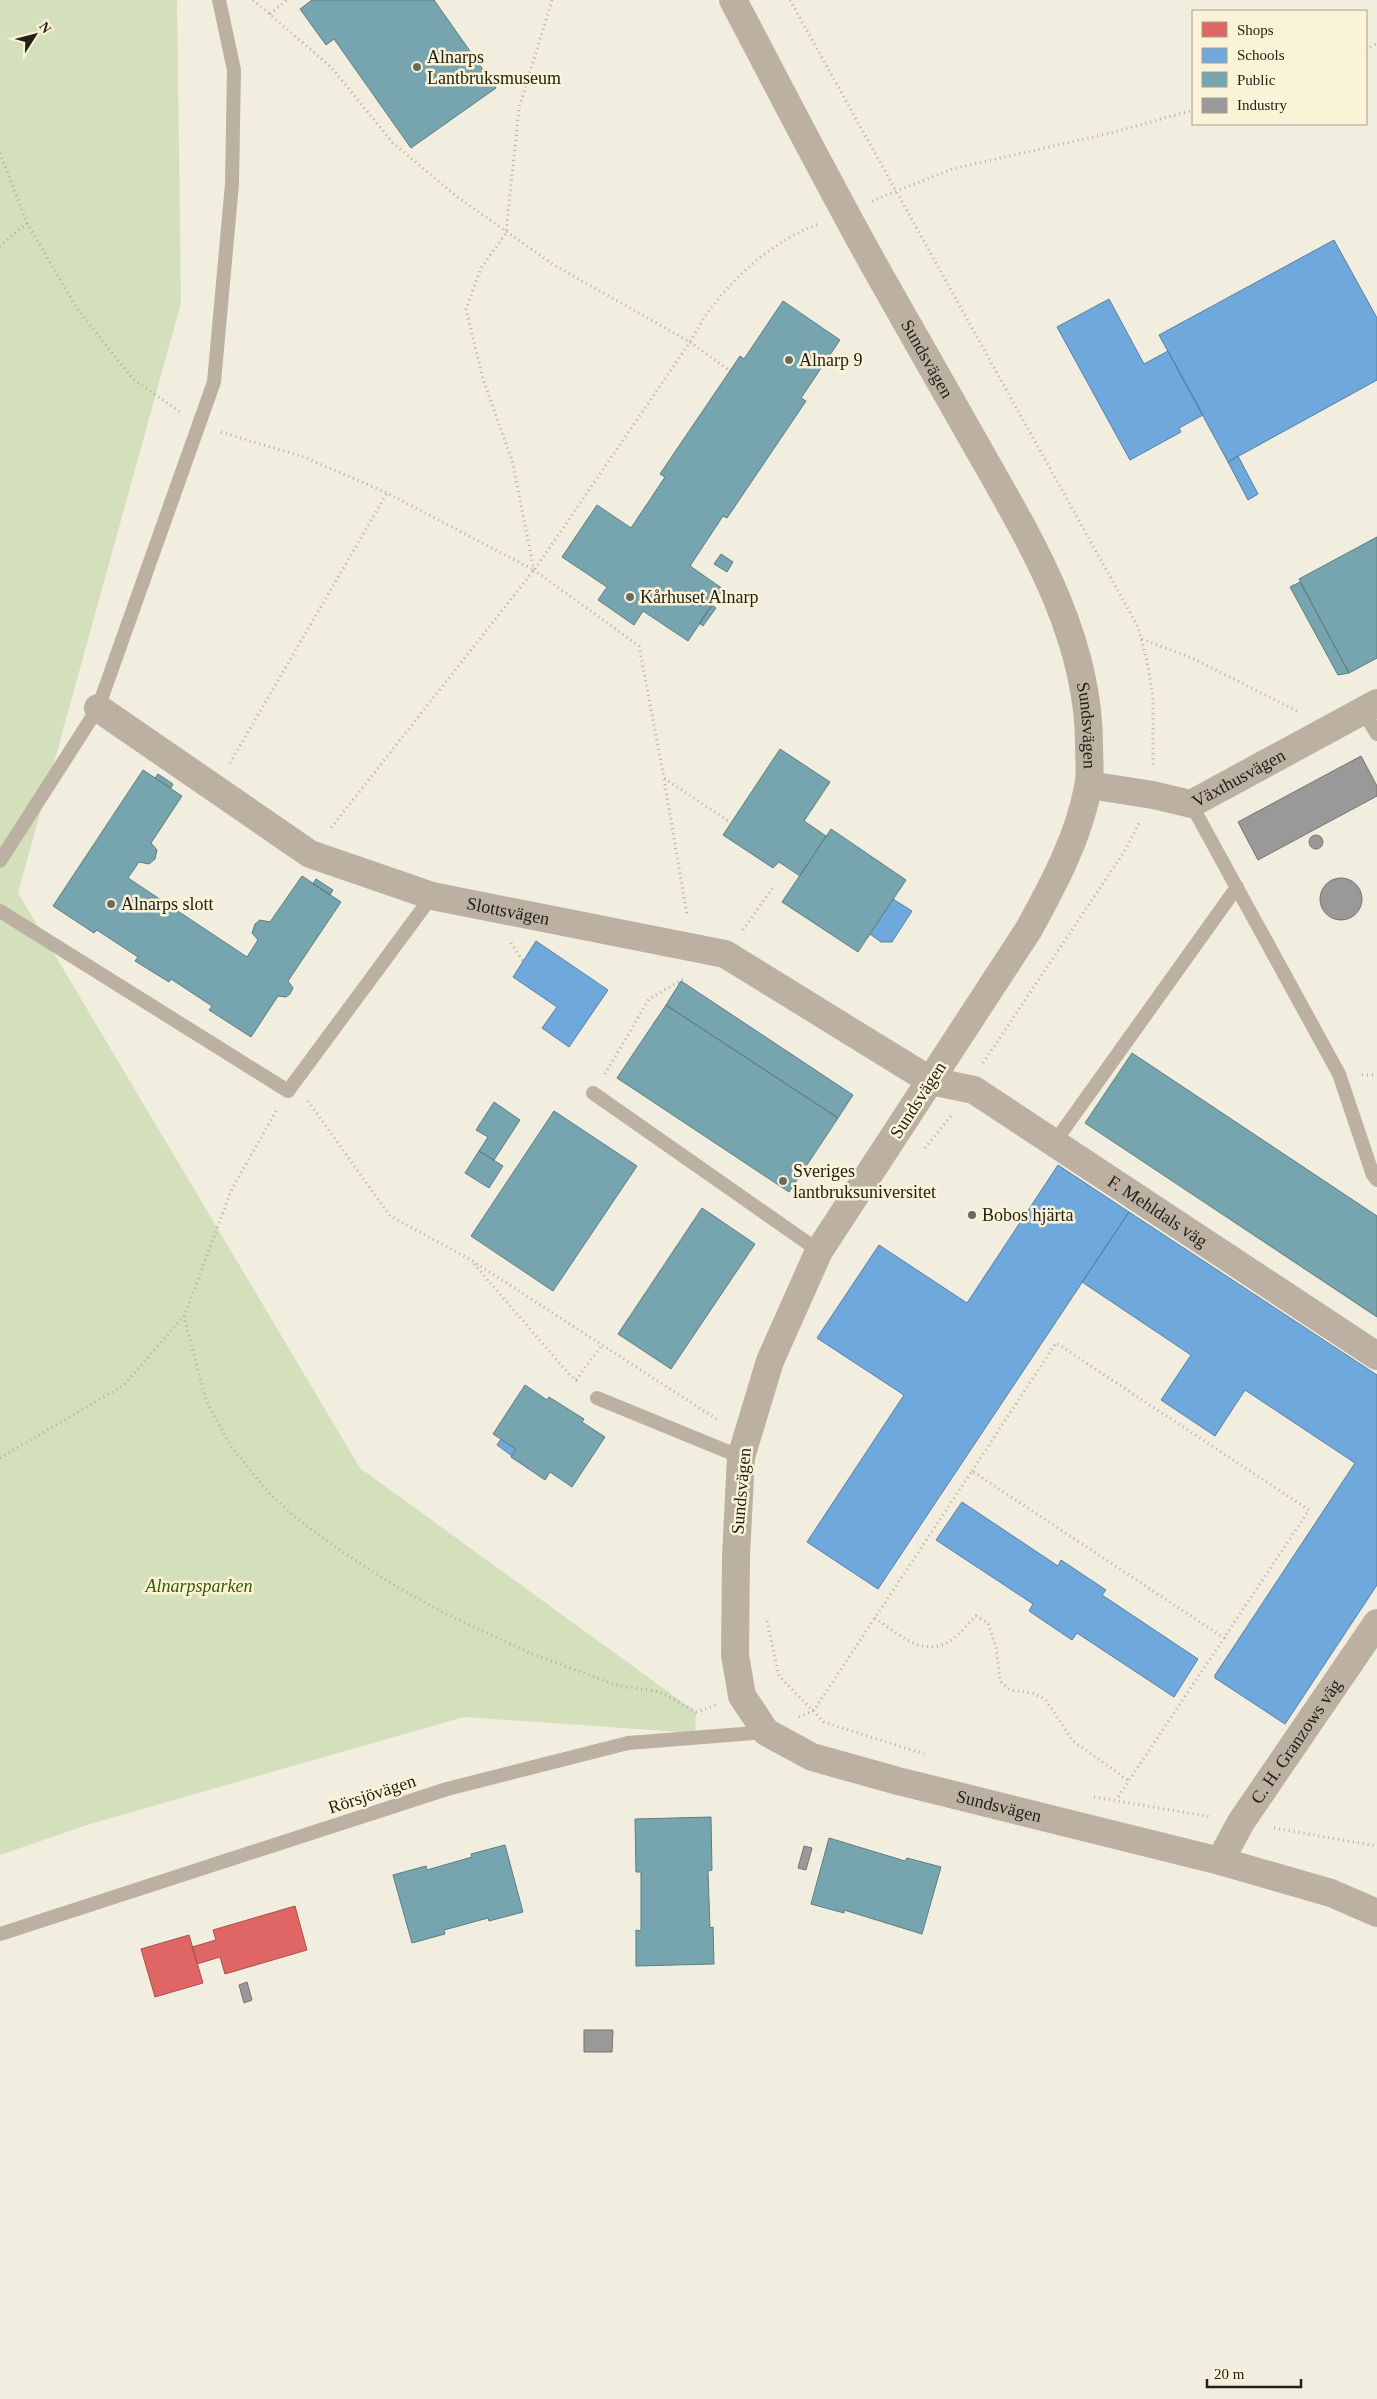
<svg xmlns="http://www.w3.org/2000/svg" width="1377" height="2399" font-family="Georgia,serif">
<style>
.green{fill:#d3e0bb}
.shops{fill:#e06666;stroke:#a8514e}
.schools{fill:#6fa8dc;stroke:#5880a1}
.public{fill:#76a5af;stroke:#5d7d81}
.industry{fill:#999;stroke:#767572}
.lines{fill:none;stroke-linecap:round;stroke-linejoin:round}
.path{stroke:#b4ada2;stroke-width:3;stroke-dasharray:1 4;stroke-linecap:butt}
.service{stroke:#bcb0a3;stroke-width:14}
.minor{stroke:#bcb0a3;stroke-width:28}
.poi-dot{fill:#6c695d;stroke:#faf3d7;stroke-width:2}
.labels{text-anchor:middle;stroke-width:5;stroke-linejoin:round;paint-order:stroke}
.poi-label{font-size:18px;fill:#242117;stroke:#faf3d7;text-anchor:start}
.street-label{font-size:18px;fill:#242117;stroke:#faf3d7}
.park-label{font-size:18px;font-style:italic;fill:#3a5a00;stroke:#faf3d7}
</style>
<rect width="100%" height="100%" fill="#f2eedf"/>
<path class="green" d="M0,0H177L181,303L18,893L360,1468L696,1712L695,1733L464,1717L90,1824L0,1855Z"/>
<path class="shops" d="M295,1906L307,1950L225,1974L220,1957L197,1964L192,1947L216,1940L213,1930Z
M189,1935L203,1983L155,1997L141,1949Z"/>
<path class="schools" d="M1334,240L1377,318V380L1228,462L1159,335Z
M1109,299L1144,364L1168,351L1203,415L1179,428L1181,432L1130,460L1057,327Z
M1238,456L1258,494L1248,500L1228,462Z
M893,899L912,911L892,942H881L870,934Z
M536,941L608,990L569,1047L542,1028L557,1007L513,977Z
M1058,1165L1129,1212L878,1589L807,1542L904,1395L817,1338L879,1245L967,1303Z
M1129,1212L1377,1375V1585L1285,1724L1215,1678V1675L1355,1463L1245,1390L1215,1436L1161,1400L1191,1355L1082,1282Z
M501,1439L516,1449L512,1456L497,1445Z
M962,1502L1058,1566L1061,1560L1106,1590L1102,1595L1198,1659L1174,1697L1077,1633L1072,1640L1029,1611L1033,1604L936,1540Z"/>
<path class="public" d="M312,0H434L496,88L411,148L334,39L326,45L300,9Z
M783,301L840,340L801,398L806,401L727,518L723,516L690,566L723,589L688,641L643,611L634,625L598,600L607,587L562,557L597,505L631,528L665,477L660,474L740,356L744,359Z
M1377,537V658L1349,673L1299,579Z
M721,554L733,562L727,572L714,564Z
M1300,582L1349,673L1338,675L1290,587Z
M712,605L716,608L703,626L699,623Z
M780,749L830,782L804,821L826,836L800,876L779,862L773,868L723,835Z
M143,770L182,796L151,843L157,850L155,859L149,864L139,862L128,878L247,957L258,940L252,933L255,924L260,920L270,922L302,876L341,902L288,981L293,988L290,994L286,997L278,996L251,1037L209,1010L212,1006L171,979L169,982L135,961L138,957L97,930L94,933L53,906Z
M158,774L173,784L171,788L155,778Z
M831,829L906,880L858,952L782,902Z
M316,879L333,890L330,895L313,884Z
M681,981L853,1095L838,1118L666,1005Z
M666,1005L838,1118L789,1192L617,1078Z
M1132,1053L1377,1216V1317L1085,1123Z
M494,1102L520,1120L494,1160L479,1151L488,1137L476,1130Z
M554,1111L637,1166L553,1291L471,1236Z
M479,1151L503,1166L489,1188L465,1173Z
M702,1208L755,1244L671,1369L618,1334Z
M525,1385L547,1400L549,1397L584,1419L582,1422L605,1437L572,1487L550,1472L545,1480L511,1457L516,1449L493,1434Z
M711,1817L712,1870L708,1871L710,1928L713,1927L714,1964L636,1966V1930L641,1931V1872H636L635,1819Z
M829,1838L905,1861L907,1858L941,1867L922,1934L844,1910V1913L811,1904Z
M505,1845L523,1912L489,1921L488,1918L444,1930L445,1934L412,1943L393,1875L426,1866L427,1870L472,1857L471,1854Z"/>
<path class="industry" d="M1361,756L1377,786V796L1258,860L1238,822Z
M1309 842a7 7 0 1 1 14 0a7 7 0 1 1-14 0Z
M1320 899a21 21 0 1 1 42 0a21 21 0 1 1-42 0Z
M804,1846L812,1848L806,1870L798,1868Z
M247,1982L252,2000L244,2003L239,1985Z
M584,2030H613L612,2052H584Z"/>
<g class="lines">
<path class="path" d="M253,0L331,67L393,143L456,196L554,265L690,342C698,329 705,314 715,303C742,269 777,240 818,224
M552,0L519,108L506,233L481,268L466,309L483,379L512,460L534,570L639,646L664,778L731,823
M790,0L1138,627L1147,661L1153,698V765
M270,14L287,0
M1366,50L1377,43
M0,153L27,223L0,246
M872,201L952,169L1111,133L1193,110
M27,223L78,310L133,379L180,412
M221,432L304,457L387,493
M535,569L690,342L730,371
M1142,639L1194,659L1299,712
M230,763L387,493L534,570L330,829
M664,779L687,915
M743,930L774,886
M511,943L523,961
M983,1063L1126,849L1139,823
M605,1074L649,999L685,978
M1362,1075H1377
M308,1101L390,1216L471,1260L718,1420
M276,1111L231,1191L184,1317L206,1400L230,1445L268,1492L297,1519L344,1553L397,1587L442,1612L530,1653L616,1685L660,1692L696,1712L716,1705
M925,1148L951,1116
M474,1264L568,1373L579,1383
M576,1380L602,1345
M0,1458L124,1385L183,1317
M972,1471L1056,1343L1309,1510L1224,1638
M875,1618C899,1634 925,1661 954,1638C962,1632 968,1623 976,1616L988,1623L996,1647L1000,1681L1010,1690L1032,1693L1045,1699L1073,1741L1129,1781
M767,1621L779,1676L824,1722L924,1754
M799,1717L814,1710L972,1471L1224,1638L1116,1800
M1094,1797L1212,1817
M1274,1828L1377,1846"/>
<path class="service" d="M1363,711L1377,734
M1191,804L1339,1074L1373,1175L1377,1180
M0,861L98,708L214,382L232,184L234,70L219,0
M0,911L288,1091L432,896
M593,1093L819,1251
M1054,1143L1237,887
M597,1398L741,1457
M0,1934L447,1789L628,1743L766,1732"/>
<g class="minor">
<path id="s1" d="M733,0C781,91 828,183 879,274C910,328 940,382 971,436C1025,532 1089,631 1089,745C1089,759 1091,774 1088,787C1079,837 1053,885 1029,929L819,1251L770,1361L741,1457L736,1556L735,1655L742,1696L766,1732L812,1757L898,1781L1220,1861L1331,1893L1377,1913"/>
<path id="s2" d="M98,708L310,854L432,896L725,954L931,1081L974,1090L1377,1356"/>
<path id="s3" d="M1089,785L1153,795L1191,804L1377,703"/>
<path id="s4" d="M1220,1861L1241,1822L1377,1623"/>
</g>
</g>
<g class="poi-dot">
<circle cx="417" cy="67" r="5"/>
<circle cx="789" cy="360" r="5"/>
<circle cx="630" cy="597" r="5"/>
<circle cx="111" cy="904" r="5"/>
<circle cx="783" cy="1181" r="5"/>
<circle cx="972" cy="1215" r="5"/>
</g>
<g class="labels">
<g class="poi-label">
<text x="427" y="63">Alnarps<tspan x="427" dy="21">Lantbruksmuseum</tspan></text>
<text x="799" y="366">Alnarp 9</text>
<text x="640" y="603">Kårhuset Alnarp</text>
<text x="121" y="910">Alnarps slott</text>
<text x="793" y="1177">Sveriges<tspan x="793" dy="21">lantbruksuniversitet</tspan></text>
<text x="982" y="1221">Bobos hjärta</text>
</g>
<g class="street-label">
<text dy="6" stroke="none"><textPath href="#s1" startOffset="408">Sundsvägen</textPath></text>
<text dy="6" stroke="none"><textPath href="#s1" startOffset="812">Sundsvägen</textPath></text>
<text dy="6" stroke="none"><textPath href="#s3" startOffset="158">Växthusvägen</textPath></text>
<text dy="6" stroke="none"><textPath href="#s2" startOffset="464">Slottsvägen</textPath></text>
<text transform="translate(918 1100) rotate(-57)" y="6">Sundsvägen</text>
<text dy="6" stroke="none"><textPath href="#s2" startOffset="1191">F. Mehldals väg</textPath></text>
<text transform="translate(741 1491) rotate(-85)" y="6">Sundsvägen</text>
<text dy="6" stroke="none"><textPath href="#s4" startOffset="142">C. H. Granzows väg</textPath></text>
<text transform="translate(372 1794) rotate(-18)" y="6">Rörsjövägen</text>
<text dy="6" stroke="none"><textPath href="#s1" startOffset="2162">Sundsvägen</textPath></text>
</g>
<g class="park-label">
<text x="199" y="1592">Alnarpsparken</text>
</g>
</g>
<rect x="1192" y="10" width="175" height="115" fill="#faf3d7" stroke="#a49f8a"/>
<rect x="1202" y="22" width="25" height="15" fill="#e06666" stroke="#a49f8a"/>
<text x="1237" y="35" font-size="15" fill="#242117">Shops</text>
<rect x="1202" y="48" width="25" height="15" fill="#6fa8dc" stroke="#a49f8a"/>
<text x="1237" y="60" font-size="15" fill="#242117">Schools</text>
<rect x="1202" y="72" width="25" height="15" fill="#76a5af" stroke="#a49f8a"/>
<text x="1237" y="85" font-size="15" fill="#242117">Public</text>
<rect x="1202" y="98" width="25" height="15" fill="#999999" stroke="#a49f8a"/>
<text x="1237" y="110" font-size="15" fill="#242117">Industry</text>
<g transform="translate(35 35) rotate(54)" stroke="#faf3d7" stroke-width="4" paint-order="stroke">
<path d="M0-4L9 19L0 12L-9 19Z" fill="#242117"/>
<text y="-8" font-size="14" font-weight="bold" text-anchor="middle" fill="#242117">N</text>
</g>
<path d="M1207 2379v8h94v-8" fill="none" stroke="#242117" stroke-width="2.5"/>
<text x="1214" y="2379" font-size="15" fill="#242117" stroke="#faf3d7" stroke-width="4" paint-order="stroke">20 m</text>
</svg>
